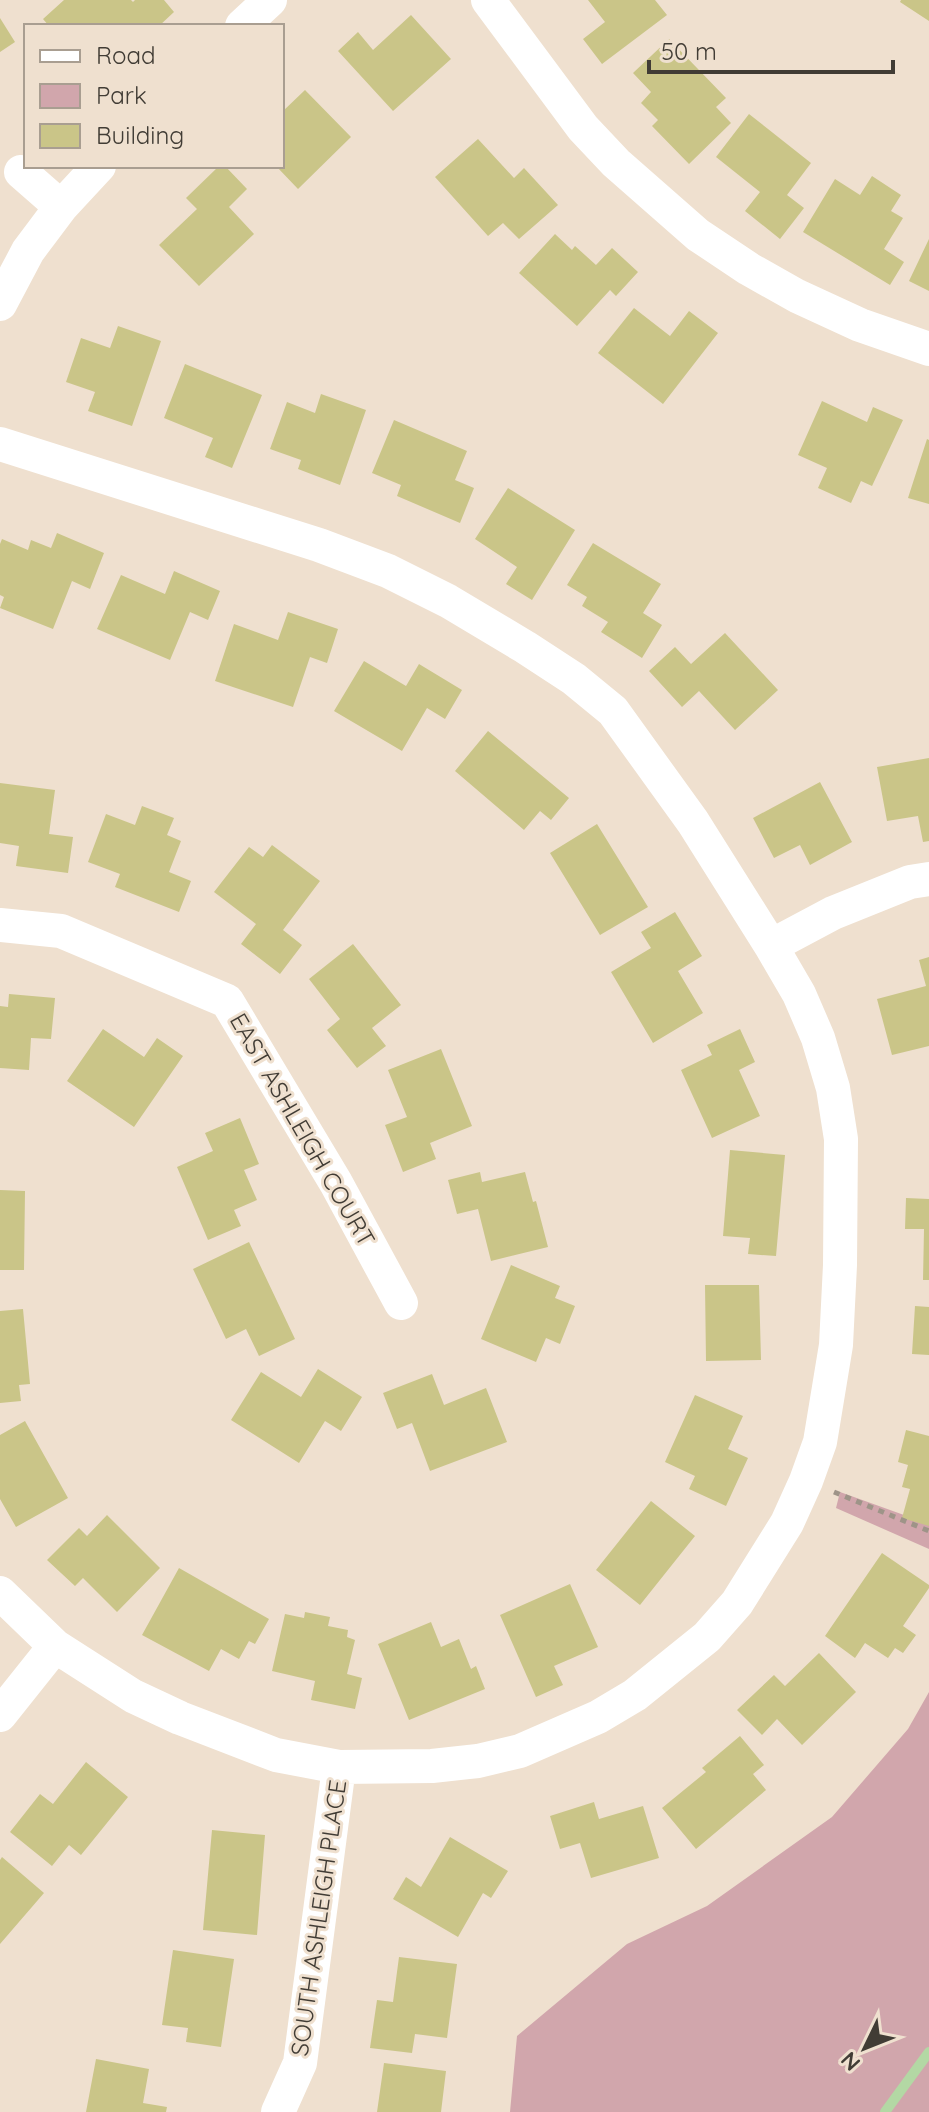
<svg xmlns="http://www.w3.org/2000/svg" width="929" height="2112" font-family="Quicksand,sans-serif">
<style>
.green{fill:#d1a6ac}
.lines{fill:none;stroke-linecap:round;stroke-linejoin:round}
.stream{stroke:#b3d8a4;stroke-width:10}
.building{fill:#cac588}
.path{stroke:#9e9488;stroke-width:5;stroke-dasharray:6 6;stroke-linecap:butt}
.minor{stroke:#fff;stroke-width:34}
.labels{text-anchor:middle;stroke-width:6;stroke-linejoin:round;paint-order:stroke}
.street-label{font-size:24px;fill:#413c35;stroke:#efe0cf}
</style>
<rect width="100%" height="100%" fill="#efe0cf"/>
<path class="green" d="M840,1492L929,1524V1549L836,1508Z
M929,1692V2112H510L517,2036L627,1944L707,1906L832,1817L908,1729Z"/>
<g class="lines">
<path class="stream" d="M885,2112L929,2052"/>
</g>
<path class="building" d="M64,0H131L133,2L135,0H164L174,12L159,26H49L43,19Z
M588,0H655L667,15L602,64L583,39L605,22Z
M901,0H929V21L900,2Z
M411,15L451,59L393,111L338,51L358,32L373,50Z
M0,18L15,42L0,52Z
M669,39L726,98L716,107L731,123L689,164L652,126L658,120L641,103L651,92L633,73Z
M305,90L351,137L298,189L276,166H282V112Z
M749,114L811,163L787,195L804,208L780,239L745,211L760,192L716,157Z
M478,139L514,178L524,168L558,205L519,239L503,223L488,236L435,177Z
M219,166H225L247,189L229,207L254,234L199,286L159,245L197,209L186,198Z
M872,176L901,195L891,211L903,218L884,249L904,262L890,285L803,232L835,179L860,195Z
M555,234L572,250L575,246L596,265L612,248L638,272L616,296L610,290L577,326L519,273Z
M929,239V291L909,281Z
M634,308L670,336L689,311L718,333L663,404L598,353Z
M118,326L161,341L132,426L88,411L95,392L66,382L81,338L110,348Z
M185,364L262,395L232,468L205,457L213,438L164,418Z
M321,394L366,410L340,485L298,469L301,460L270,449L287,402L315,413Z
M822,401L867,422L873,407L903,420L872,486L861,481L851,503L818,488L827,468L798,455Z
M394,420L467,451L455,480L474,488L460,523L397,496L401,485L372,473Z
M927,439L929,440V504L908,498Z
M508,488L575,530L532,600L506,584L517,567L475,539Z
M57,533L104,553L90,589L72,581L53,629L0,608L4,597L0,595V544L2,539L28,550L31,540L51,548Z
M593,543L661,584L643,613L662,625L642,658L601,632L608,622L582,606L587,597L567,585Z
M174,571L220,591L208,620L190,612L170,660L97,629L121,575L165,594Z
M288,612L338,629L327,663L310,657L293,707L215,681L234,624L278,640Z
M725,633L778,690L735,730L699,691L682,707L649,671L675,647L691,664Z
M364,661L406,686L419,664L462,690L445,719L427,708L402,751L334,711Z
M488,731L569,798L551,820L540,811L524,830L455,771Z
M929,758V841L923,842L918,816L887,821L877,767Z
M820,782L852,842L810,865L800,845L774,858L753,818Z
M0,783L55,790L49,834L73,837L68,873L16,866L19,846L0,843Z
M142,806L174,818L167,835L181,841L169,872L191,881L179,912L115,887L120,874L88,862L106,814L135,825Z
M597,824L648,907L600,935L550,853Z
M272,845L320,881L283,930L302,945L280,974L241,944L256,924L214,892L249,847L263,857Z
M675,912L702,956L678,971L703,1013L653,1043L611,972L651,948L641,932Z
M353,944L401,1005L372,1028L386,1046L357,1068L327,1030L340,1019L309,979Z
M929,957V1046L892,1055L877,999L926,986L919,960Z
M9,994L55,998L51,1039L31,1038L29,1070L0,1068V1006L8,1007Z
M103,1029L144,1057L157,1038L183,1056L134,1127L67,1081Z
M740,1029L755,1062L739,1070L760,1116L712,1138L681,1070L712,1055L707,1045Z
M441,1049L472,1126L430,1143L436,1159L403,1172L385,1125L407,1117L388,1070Z
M240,1118L259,1164L244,1170L257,1200L234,1210L241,1226L208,1240L177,1167L213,1151L205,1133Z
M730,1150L785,1155L776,1256L748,1254L750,1238L723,1236Z
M480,1172L482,1182L525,1172L533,1202L536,1201L548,1247L491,1261L478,1209L457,1214L448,1180Z
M0,1190L25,1191L24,1270H0Z
M906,1198L929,1199V1280H923L924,1229H905Z
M249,1242L295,1339L259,1356L246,1329L226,1339L193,1269Z
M511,1265L560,1286L555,1298L575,1306L560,1344L546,1338L536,1362L481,1339Z
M705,1285H759L761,1360L706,1361Z
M915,1306L929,1307V1355L912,1354Z
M23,1309L30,1384L19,1385L21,1401L0,1403V1311Z
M318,1369L362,1397L341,1431L325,1421L299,1463L231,1420L261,1372L301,1397Z
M432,1374L444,1405L486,1388L507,1442L430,1471L412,1423L397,1429L383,1393Z
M695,1395L743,1416L728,1449L748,1458L726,1506L689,1489L695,1476L665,1462Z
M25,1421L68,1498L16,1527L0,1499V1435Z
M906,1430L929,1436V1526L902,1518L910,1489L902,1487L908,1465L898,1462Z
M651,1501L695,1536L640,1605L596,1570Z
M107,1515L160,1568L117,1612L83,1578L75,1586L47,1560L79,1528L87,1536Z
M882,1553L929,1585V1588L903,1626L916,1635L903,1653L895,1648L888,1658L865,1643L855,1658L825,1636Z
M179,1568L269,1619L255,1644L249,1641L239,1659L221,1649L209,1671L142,1635Z
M570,1584L598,1647L554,1666L563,1685L536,1697L500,1615Z
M305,1612L330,1617L328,1626L348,1630L347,1637L355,1640L347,1674L362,1678L355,1709L311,1700L315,1681L272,1671L285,1614L304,1618Z
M431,1622L441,1647L459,1639L471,1669L476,1666L485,1689L409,1720L378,1644Z
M819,1653L856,1692L802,1745L777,1719L762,1735L737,1710L774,1675L785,1686Z
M740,1736L764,1765L753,1774L766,1790L696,1849L662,1808L706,1772L702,1768Z
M86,1762L128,1797L81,1855L69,1845L52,1866L10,1832L40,1794L53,1804Z
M594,1802L599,1819L643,1806L659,1858L591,1878L580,1843L560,1849L550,1816Z
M212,1830L265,1835L257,1935L203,1930Z
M450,1837L508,1871L491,1898L483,1893L458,1937L393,1899L406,1877L421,1887Z
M2,1857L44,1893L0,1944V1860Z
M173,1950L234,1959L221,2047L186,2042L188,2028L162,2025Z
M399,1957L457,1964L447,2038L415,2034L412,2053L370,2048L377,2000L393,2002Z
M96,2059L149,2069L143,2103L167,2107L166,2112H86Z
M384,2063L446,2071L441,2112H377Z"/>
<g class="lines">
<path class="path" d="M834,1492L929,1531"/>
<path class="minor" d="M488,0L583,128L616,163L698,235L749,269L797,296L860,325L929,349
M242,26L270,0
M21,172L61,207
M0,304L28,251L61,207L99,166
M0,444L319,545L388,571L448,601L525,647L574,679L613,711L693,822L771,946L799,994L818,1038L833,1088L841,1139L840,1265L836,1345L820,1442L806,1481L787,1523L737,1603L707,1637L635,1695L598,1717L520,1751L478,1761L432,1766L339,1767L276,1755L180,1718L133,1696L55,1646L0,1593
M0,925L61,931L227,1001L336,1183L401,1303
M771,946L833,913L910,882L929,879
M0,1715L55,1646
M278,2112L300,2063L339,1767"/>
</g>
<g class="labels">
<g class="street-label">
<text transform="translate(302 1130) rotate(60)" y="8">EAST ASHLEIGH COURT</text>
<text transform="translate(319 1918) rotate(-82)" y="8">SOUTH ASHLEIGH PLACE</text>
</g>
</g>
<rect x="24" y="24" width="260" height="144" fill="#efe0cf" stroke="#a99e91" stroke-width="2"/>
<rect x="40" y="50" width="40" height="12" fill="#ffffff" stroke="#a99e91" stroke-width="2"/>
<text x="96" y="64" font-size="24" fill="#413c35">Road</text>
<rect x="40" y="84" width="40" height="24" fill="#d1a6ac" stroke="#a99e91" stroke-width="2"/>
<text x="96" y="104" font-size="24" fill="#413c35">Park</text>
<rect x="40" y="124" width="40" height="24" fill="#cac588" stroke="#a99e91" stroke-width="2"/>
<text x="96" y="144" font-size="24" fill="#413c35">Building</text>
<g transform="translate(865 2048) rotate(227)" stroke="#efe0cf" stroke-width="6" paint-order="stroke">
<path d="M0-6L14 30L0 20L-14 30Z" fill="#413c35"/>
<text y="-12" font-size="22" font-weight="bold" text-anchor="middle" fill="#413c35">N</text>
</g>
<path d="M649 60v12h244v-12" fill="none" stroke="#413c35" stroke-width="4"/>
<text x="661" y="60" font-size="24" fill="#413c35" stroke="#efe0cf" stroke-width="6" paint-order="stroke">50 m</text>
</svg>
